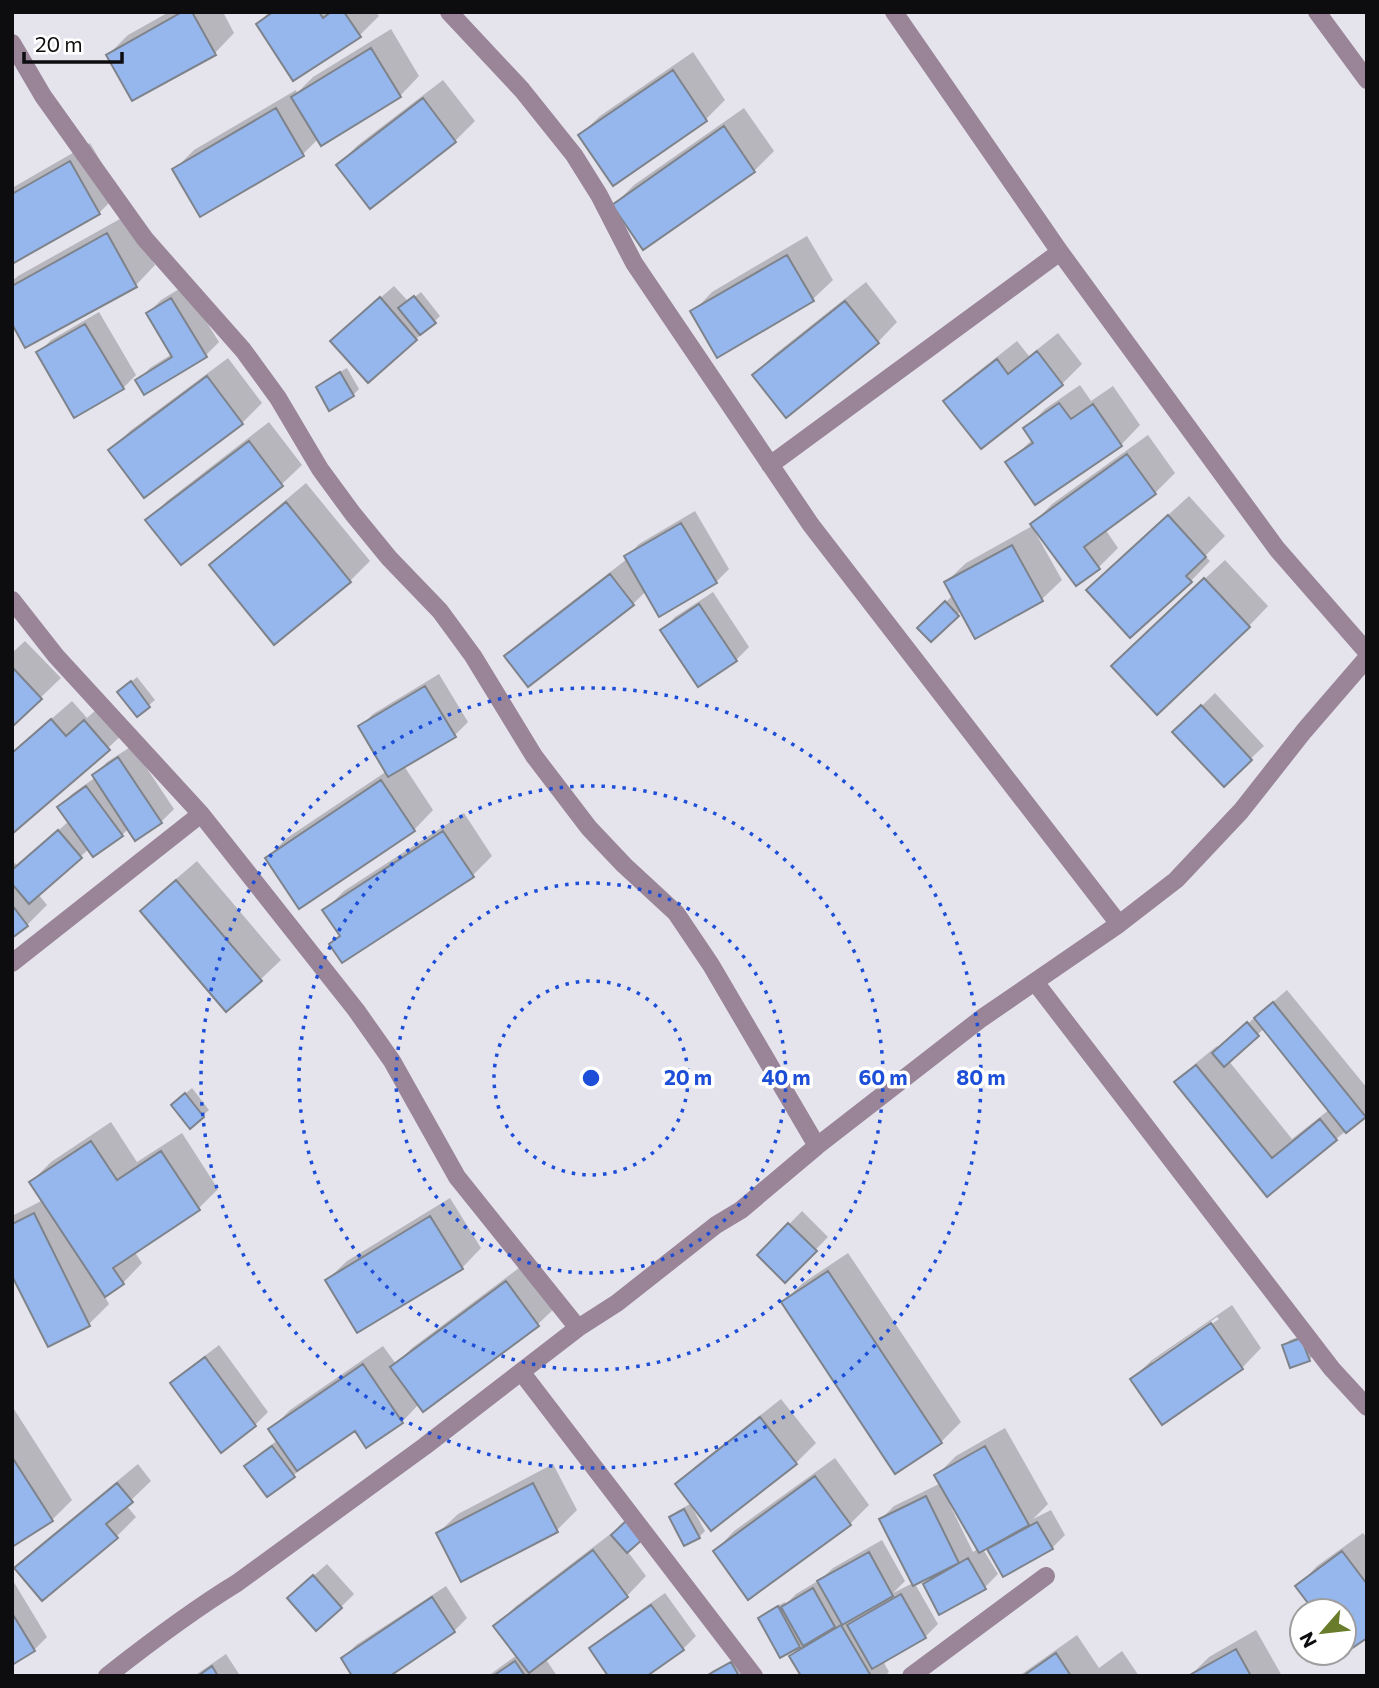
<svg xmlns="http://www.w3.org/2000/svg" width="1379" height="1688" font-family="Commissioner,sans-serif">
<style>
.shadow{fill:#0003;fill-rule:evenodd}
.building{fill:#95b7ee;stroke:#7e838b;stroke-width:2}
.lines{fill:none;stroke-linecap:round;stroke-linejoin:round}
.minor{stroke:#9a8498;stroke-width:18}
.ring{fill:none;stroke:#1d4ed8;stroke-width:3.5;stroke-dasharray:3.5 7}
.centre{fill:#1d4ed8;stroke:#fff;stroke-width:3.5}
.ring-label{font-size:21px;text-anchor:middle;font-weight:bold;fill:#1d4ed8;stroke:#fff;stroke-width:7;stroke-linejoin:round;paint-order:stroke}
</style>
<rect width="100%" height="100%" fill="#e5e4ed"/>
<path class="shadow" d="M169,12H223L234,33L215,53L108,55L128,35Z
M269,12H376L379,16L359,36L258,24Z
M391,29L419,76L400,96L318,139L303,154L174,170L194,150L296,90L297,93L313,77Z
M693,52L725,100L706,119L580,135L600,116Z
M443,80L475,121L455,141L370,206L338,165L358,145Z
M744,108L774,151L754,171L644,248L614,205L634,185Z
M90,143L119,193L99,213L12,262V188Z
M127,215L155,265L136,285L12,321V281L18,276Z
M807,236L833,280L813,299L718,355L693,312L712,292Z
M866,282L897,322L878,342L754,375L774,355Z
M184,286L219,342L206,355L137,381L150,368L172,354L148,313L161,300Z
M394,286L407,300V303L421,292L440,316L416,339L346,328Z
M99,312L136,375L123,388L38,353L51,340Z
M1058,333L1082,364L1062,384L981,447L945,401L965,382L1017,341L1029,356Z
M228,358L262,403L242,423L145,496L111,450L130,431Z
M347,368L359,389L353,395L318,387L324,381Z
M1080,385L1091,401L1113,386L1140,425L1121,445L1008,462L1033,439L1025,429L1045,409Z
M269,422L302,465L282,484L181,563L148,520L167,501Z
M1148,435L1175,473L1155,493L1105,529L1118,548L1098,568L1037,531L1035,532L1062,580L1042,599L976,636L962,610L931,639L920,628L953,595L946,582L966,563L1034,525L1033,524L1052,504Z
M306,483L370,561L350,581L211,565L231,546Z
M1189,496L1225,536L1205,556L1210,561L1191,581L1108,570Z
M695,511L729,569L716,582L646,591L633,604L528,684L506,656L526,637L627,559L626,557L639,544Z
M1225,560L1268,606L1249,626L1133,646Z
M713,592L749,647L736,660L699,685L662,630L675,617Z
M25,641L61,678L12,725V653Z
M439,674L468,722L455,735L404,766L433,810L414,830L267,858L287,838L387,771L360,727L373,714Z
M137,677L155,700L137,715L126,686Z
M1215,693L1264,746L1224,784L1175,732Z
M72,701L87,718L105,702L128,729L108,748L12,832V753Z
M132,746L174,809L161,822L129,828L122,835L89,849L38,894L47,905L27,925L12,936V866L15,863L18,866L69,821L59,807L72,794L96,777L94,775L107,762Z
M464,813L492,856L473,875L332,944L341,935L325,910L344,891Z
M197,861L281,960L261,979L226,1009L143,911L162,891Z
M1287,990L1367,1088V1114L1267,1195L1177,1083L1196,1063L1217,1046L1219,1048ZM1265,1028L1330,1109L1292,1139L1228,1060Z
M192,1088L209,1110L191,1126L179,1099Z
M111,1122L137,1162L182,1133L218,1189L199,1208L134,1251L142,1263L123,1283L104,1295L109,1304L89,1324L12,1272V1216L43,1200L31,1182L51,1162Z
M450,1198L481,1248L462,1268L327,1280L347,1261Z
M802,1211L828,1237L785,1281L759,1255Z
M848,1253L961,1422L941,1442L783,1302L803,1283Z
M527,1262L558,1305L538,1324L424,1410L419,1404L402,1422L355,1428L307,1462L294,1475L247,1466L260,1453L278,1440L271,1429L290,1410L383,1346L396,1364L412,1348Z
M1232,1305L1261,1348L1242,1368L1132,1379L1152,1360ZM1217,1317L1219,1319L1152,1366V1362Z
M1308,1333L1316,1353L1310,1359L1291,1366L1284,1346L1290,1340Z
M219,1345L268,1412L255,1425L172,1384L185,1371Z
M781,1399L816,1443L796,1463L692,1507L705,1531L699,1537L671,1517L677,1511L692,1503L677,1484L697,1465Z
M12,1406L72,1500L52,1520L12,1545Z
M1005,1428L1048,1504L1033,1519L1051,1510L1065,1535L1052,1548L990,1550L997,1542L983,1549L998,1574L985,1587L925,1585L936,1574L915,1584L938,1624L925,1637L883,1661L889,1672L885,1676H803L791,1656L802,1645L781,1655L760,1618L766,1612L785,1602L786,1604L796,1594L821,1579L833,1568L882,1540L905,1581L893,1593L913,1583L881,1519L894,1506L941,1483L936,1476L956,1456ZM951,1502L978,1549L973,1552L949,1503Z
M835,1458L869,1505L850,1524L715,1551L734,1531Z
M138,1464L151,1481L126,1505L136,1517L116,1537L17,1568L36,1548Z
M553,1464L577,1510L557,1530L462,1580L438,1533L458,1514Z
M613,1532L646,1576L627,1596L545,1658L557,1676H488L517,1655L496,1627L515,1607Z
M1363,1533L1367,1538V1636L1344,1649V1611H1316L1298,1586L1317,1566Z
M327,1564L354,1594L341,1607L303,1585Z
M12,1579L47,1637L34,1650L12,1663Z
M446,1586L467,1618L454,1631L386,1676L343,1658L356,1645Z
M665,1593L696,1636L683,1649H591L604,1636Z
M1256,1630L1282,1676H1190L1209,1657Z
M1077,1635L1099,1668L1122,1651L1139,1676H1019Z
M226,1654L239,1674L237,1676H194Z
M738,1657L745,1671L740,1676H708L712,1671Z"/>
<path class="building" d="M182,12H192L216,55L132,101L106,55Z
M273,12H319L323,18L331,12H344L361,37L293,81L256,24Z
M371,48L401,97L321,146L291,97Z
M673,70L707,121L613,186L578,135Z
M423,98L456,142L370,209L336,165Z
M276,108L304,156L200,217L172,169Z
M724,126L755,172L643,250L612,205Z
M70,161L100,214L12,264V194Z
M107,233L137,287L25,348L12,324V286Z
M787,255L814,301L717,358L690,311Z
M414,296L436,323L420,335L398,308Z
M380,297L417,340L368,383L330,341Z
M171,298L207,357L144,395L135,380L172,357L146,313Z
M845,301L879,343L786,418L752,375Z
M85,324L124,389L74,418L36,352Z
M1037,351L1063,385L981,449L943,401L997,359L1008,374Z
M340,372L354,396L329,411L316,387Z
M207,376L243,424L144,498L108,450Z
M1059,403L1071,419L1093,404L1122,446L1035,505L1005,462L1033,443L1023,428Z
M249,441L283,486L181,565L145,520Z
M1127,454L1156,494L1084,547L1100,569L1076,586L1030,524Z
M286,502L351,582L274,645L209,565Z
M1168,515L1206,557L1186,576L1192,582L1130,638L1086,590Z
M681,523L717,583L659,617L624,556Z
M1012,545L1043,601L975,639L944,582Z
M610,574L634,605L528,687L504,656Z
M1204,578L1250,627L1157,715L1111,666Z
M945,601L959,616L931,642L917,628Z
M699,604L737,661L698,687L660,630Z
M12,667L42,699L12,727Z
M131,681L150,707L137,717L117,692Z
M425,686L456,737L388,777L358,726Z
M1201,705L1252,760L1224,787L1172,732Z
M51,719L66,736L84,720L110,750L12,834V753Z
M118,757L162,823L135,841L92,775Z
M381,780L415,831L299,909L265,858Z
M86,786L123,836L93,857L57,807Z
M58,830L82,858L29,904L12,884V870Z
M443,831L474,877L342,963L329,944L340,936L322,910Z
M176,880L262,981L226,1012L140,911Z
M12,905L28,926L12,938Z
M1273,1002L1366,1117L1346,1133L1254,1018Z
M1247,1022L1259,1036L1224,1067L1212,1053Z
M1196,1065L1272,1158L1320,1119L1337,1140L1267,1197L1174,1082Z
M185,1093L204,1117L190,1129L171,1105Z
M91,1141L117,1180L161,1151L200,1210L113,1268L124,1284L105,1297L29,1182Z
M34,1213L90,1326L48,1347L12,1276V1224Z
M430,1216L463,1269L357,1333L325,1280Z
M788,1223L817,1251L785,1283L757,1255Z
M828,1271L942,1443L895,1474L781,1302Z
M506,1281L539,1326L423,1412L390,1367Z
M1211,1323L1243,1369L1162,1425L1130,1379Z
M1301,1338L1310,1361L1290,1368L1282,1345Z
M205,1357L256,1426L221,1453L170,1383Z
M363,1364L403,1423L366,1448L355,1431L297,1471L268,1429Z
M760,1417L797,1464L711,1531L675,1484Z
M272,1446L295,1477L267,1497L244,1466Z
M985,1446L1029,1525L979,1553L934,1475Z
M12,1457L53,1521L12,1547Z
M815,1476L851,1525L748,1600L713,1551Z
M117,1483L133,1502L106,1524L118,1538L42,1601L14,1568Z
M533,1483L558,1532L461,1582L436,1533Z
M926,1496L959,1563L913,1586L879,1519Z
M684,1509L700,1538L684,1546L669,1517Z
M626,1521L643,1539L627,1553L611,1535Z
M1037,1522L1053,1549L1003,1577L987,1549Z
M593,1550L628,1597L529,1673L493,1626Z
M1342,1551L1367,1584V1638L1345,1653L1344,1651V1611H1314L1295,1586Z
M869,1552L893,1596L842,1625L817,1581Z
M968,1558L986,1589L939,1615L923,1584Z
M313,1575L342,1608L316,1631L287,1598Z
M813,1588L835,1627L803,1646L781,1607Z
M901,1594L926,1638L872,1669L847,1625Z
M432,1597L455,1632L390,1676H352L341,1658Z
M651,1605L684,1650L647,1676H608L589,1648Z
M778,1606L800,1647L780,1658L758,1618Z
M12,1613L35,1651L12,1665Z
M841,1625L871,1676H801L789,1656Z
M1236,1649L1251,1676H1188Z
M1056,1653L1071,1676H1023Z
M515,1661L525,1676H493Z
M731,1662L739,1676H706Z
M212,1666L218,1676H198Z"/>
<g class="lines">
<path class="minor" d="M449,12L522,90L574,155L599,195L634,263L811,525L1119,924
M894,12L1060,252L1277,549L1367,652
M1317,12L1367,80
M12,43L43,96L145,239L243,350L278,398L320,469L353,514L389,558L440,611L473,656L534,756L589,828L624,865L676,913L711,965L817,1146
M770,465L1060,252
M12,600L56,656L201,814L356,1010L392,1061L457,1177L578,1328
M12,963L201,814
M1035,982L1332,1369L1367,1407
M522,1373L754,1676
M107,1676C149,1643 191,1611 237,1583L425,1446L578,1328L617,1303L716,1225L741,1210L817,1146L982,1018L1119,924L1176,880L1241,811L1304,731L1367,658
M911,1676L1046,1576"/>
</g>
<g class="ring">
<circle cx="591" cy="1078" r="97"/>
<circle cx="591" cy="1078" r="195"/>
<circle cx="591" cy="1078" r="292"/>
<circle cx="591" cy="1078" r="390"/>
</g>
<circle cx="591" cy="1078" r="10" class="centre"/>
<g class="ring-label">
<text x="688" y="1085">20 m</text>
<text x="786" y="1085">40 m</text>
<text x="883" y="1085">60 m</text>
<text x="981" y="1085">80 m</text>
</g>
<rect width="1379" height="1688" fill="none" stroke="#0d0c0f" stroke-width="28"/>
<g transform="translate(1323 1632) rotate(242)"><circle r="33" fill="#ffffff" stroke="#9e9e9f" stroke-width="2"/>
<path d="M0-5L12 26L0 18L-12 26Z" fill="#697c2c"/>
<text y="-10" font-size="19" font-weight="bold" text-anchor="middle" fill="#0d0c0f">N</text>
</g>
<path d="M24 52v10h98v-10" fill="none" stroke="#0d0c0f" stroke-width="3.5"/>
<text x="35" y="52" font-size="21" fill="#0d0c0f" stroke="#ffffff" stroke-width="5" paint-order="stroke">20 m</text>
</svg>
